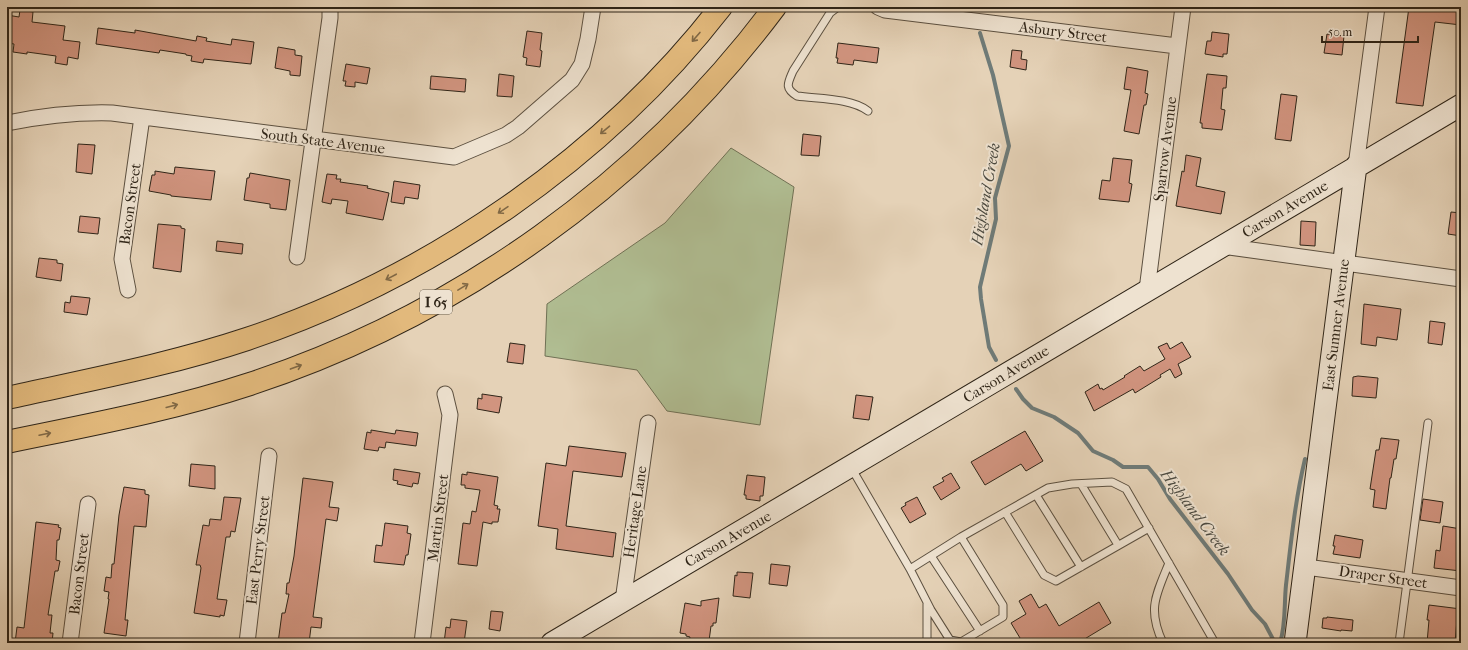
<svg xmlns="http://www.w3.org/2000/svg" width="1468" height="650" font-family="'IM FELL French Canon',serif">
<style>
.green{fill:#b0bd92;stroke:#707155}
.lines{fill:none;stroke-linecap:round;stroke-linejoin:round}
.stream{stroke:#6f7b78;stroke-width:4}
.building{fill:#d1947f;stroke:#2f2518}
.lane-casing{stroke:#5c5040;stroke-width:9}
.street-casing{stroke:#5c5040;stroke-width:17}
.secondary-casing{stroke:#2f2518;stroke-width:23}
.highway-casing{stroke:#2f2518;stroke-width:24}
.lane{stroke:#eee2d0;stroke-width:7}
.street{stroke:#eee2d0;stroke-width:15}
.secondary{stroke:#eee2d0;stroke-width:21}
.highway{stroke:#e2b97c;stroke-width:22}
.oneway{stroke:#806845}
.labels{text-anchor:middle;stroke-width:4;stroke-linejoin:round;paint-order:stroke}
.shield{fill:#eee2d0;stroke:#685e4f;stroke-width:1}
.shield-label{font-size:14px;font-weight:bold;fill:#2f2518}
.street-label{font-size:15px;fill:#2f2518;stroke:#eee2d0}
.water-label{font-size:16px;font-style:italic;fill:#4a4940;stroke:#eee2d0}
</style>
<rect width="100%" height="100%" fill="#e5d2b7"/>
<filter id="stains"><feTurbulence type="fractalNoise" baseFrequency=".005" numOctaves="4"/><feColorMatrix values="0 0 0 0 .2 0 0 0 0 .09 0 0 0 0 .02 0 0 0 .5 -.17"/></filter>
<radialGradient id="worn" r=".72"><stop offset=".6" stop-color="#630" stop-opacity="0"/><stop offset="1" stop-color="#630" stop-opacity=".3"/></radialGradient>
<path class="green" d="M731,148L794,187L760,425L667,411L637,370L545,356L547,304L665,223Z"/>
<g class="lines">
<path class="stream" d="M980,33L993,75L1009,146L995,198L996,219L980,287L981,299L989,347L996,360
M1016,389L1023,399L1032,408L1054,417L1078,433L1093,451L1113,460L1123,467H1148L1158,479L1170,499L1228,574L1252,610L1265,624L1275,643
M1280,643C1286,624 1284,604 1286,585C1291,542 1295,501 1305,459"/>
</g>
<path class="building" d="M1409,7H1461V25L1435,22L1423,106L1396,103Z
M20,10L33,12L32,22L65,26L63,40L80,42L78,59L68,57L67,65L55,63L56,56L27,52V54L13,52L14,44L7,43V15L19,17Z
M98,28L135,33V30L196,41L197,36L207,38L206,41L231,45L232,39L254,42L251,64L204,59L203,63L191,61L192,56L186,55V54L160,50L159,53L96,44Z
M527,31L542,33L540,50L542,51L540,67L526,65L527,58L523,57Z
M1212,32L1229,34L1227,54H1223V57L1205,54L1207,41H1211Z
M1327,34L1344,36L1342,55L1324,53Z
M838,43L879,48L877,63L854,60L853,65L837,63L838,58H836Z
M278,47L295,50V55L302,56L300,76L290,75V71L275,68Z
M1012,50L1022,51L1021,59L1027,60L1026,70L1010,67Z
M346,64L370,68L367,84L355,82V87L345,86L346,81H343Z
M1127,67L1148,71L1145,93L1148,94L1146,105H1144L1139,134L1124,131L1131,90L1124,89Z
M499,74L514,76L512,97L497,96Z
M1207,74L1227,76L1226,88H1223L1221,109L1225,110L1222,130L1202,128V123H1200Z
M431,76L466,79L465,92L430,89Z
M1281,94L1297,96L1291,141L1275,139Z
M803,134L821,136L819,156L801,155Z
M78,144L95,145L92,174L76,172Z
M1186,155L1201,158L1196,186L1225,192L1221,214L1176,206L1182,171L1184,172Z
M1113,158L1132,160L1129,183L1132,184L1129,202L1099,199L1102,180L1110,181Z
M175,167L215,171L211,200L171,196V195L149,191L152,175H155V171L174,174Z
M250,173L290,180L286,210L270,208V204L244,200L247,178H249Z
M327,174L337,175L336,179H341L340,182L368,186L367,188L389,193L383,220L346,213L348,201L332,199L331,204L322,202Z
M394,181L420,185L418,199L405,197L404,204L391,202Z
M1451,212L1461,213V236L1448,234Z
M80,216L100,218L98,234L78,232Z
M1301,221L1316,222L1315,246L1300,245Z
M158,224L181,226V228L185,229L181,272L153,268Z
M217,241L243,244L242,254L216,251Z
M39,258L57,260V263L63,264L61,281L36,277Z
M71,296L90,298L87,315L64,312L65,302L70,303Z
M1364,304L1401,309L1397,340L1377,337L1376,346L1361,344Z
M1430,321L1445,323L1442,345L1428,343Z
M1182,342L1191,357L1178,364L1182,374L1175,378L1170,369L1160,375L1161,377L1135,393L1133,389L1094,411L1085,392L1098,384L1100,389L1102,388L1103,390L1125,377L1124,376L1140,366L1144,371L1165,359L1158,347L1167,343L1170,349Z
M510,343L525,345L523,364L507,362Z
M1358,376L1378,378L1376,398L1352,396L1353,377Z
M482,394L502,397L499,413L477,409L478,398L482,399Z
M856,395L873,397L869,420L853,418Z
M371,430L395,434L396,430L418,433L416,446L386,442L385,448L379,447L378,451L364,449L367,432L371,433Z
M1025,431L1043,461L1026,471L1021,464L985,485L971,462Z
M1381,438L1399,440L1396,459H1394L1391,478H1390L1386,509L1373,507L1375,490L1370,489L1376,450H1379Z
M569,446L626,453L622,477L573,471L566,526L616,533L613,557L556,549L558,529L538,526L546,463L566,466Z
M191,464L215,466V489L189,486Z
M394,469L420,473L418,484L413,483L412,487L397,484L398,481L393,480Z
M467,472L498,477L494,505L498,506L497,509H500L498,522H492V524L483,522L477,566L458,564L463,523L470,524L472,511L476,512L480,490L465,488V485H461L462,474L467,475Z
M951,473L960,488L941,500L933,487L944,481L942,478Z
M747,475L765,477L763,496H760V501L746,499V495H744Z
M303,478L333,482L329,507L339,508L337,521L326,519L313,617L322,618L321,628L311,627L309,643H278L282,613H285L289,594H286L287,583H289L294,556Z
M124,487L145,490V494L149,495L146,527L134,526L125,620H128L126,636L104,633L109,599H108L109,592L104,591L106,577L111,578L112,564H114L119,515Z
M224,497L241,498L235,532L231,531L230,537H226L217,599L227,600L224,616L220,615V617L194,613L201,568L200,565H196L203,525L209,526L210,519L221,520Z
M917,497L926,514L910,523L901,508L906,505L905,503Z
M1423,499L1443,502L1440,523L1420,520Z
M36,522L59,525L58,527L61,528L59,540H57L56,560L60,561L58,571H55L48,615H52L50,633H53L52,643H15L17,627L24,628Z
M385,523L408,526L407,533L411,534L408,555H406L404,565L374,562L376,545L382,546Z
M1443,526L1461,529V571L1434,568L1436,550L1440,551Z
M1335,535L1363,540L1360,558L1333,554L1335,546H1333Z
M771,564L790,566L787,586L769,584Z
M737,572L753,573L750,598L733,596L735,575L737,576Z
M1031,594L1039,608L1046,604L1059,626L1099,602L1111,623L1078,643H1023L1011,623L1026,614L1019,601Z
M719,598L716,623H713V626H711L709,641L704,640V643H689L690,637L686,636V634L680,633L685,603L701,606V601Z
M1429,605L1461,609V619H1457L1455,643H1427L1429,620H1427Z
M491,611L503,612L500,631L489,629Z
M1327,617L1353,620L1352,631L1341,630V631L1322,628L1323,618H1327Z
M451,619L467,621L464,643H444L446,627L450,628Z"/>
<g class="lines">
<defs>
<path id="lane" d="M838,7L830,13L793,71C788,83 784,88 797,96C819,99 851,98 868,111
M852,469L910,569L931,610L950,640L961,642L1003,617V605L961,537
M1081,484L1118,545
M1036,495L1081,567
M1005,512L1044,575L1056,581L1149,528
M931,556L980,631
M910,569L961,537L1048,488L1072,484L1112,482L1126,489L1215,643
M927,604V643
M1163,643C1147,609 1156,595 1169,563
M1399,643L1428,423"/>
<path id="street" d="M878,7L885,10L1177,46
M7,123C42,116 76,112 112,113L454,157L506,135L518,127L572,80L582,64L588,39L593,7
M1356,166L1377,7
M1222,246L1461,279
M297,257L330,18V7
M128,290L122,259L142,117
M1147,290L1183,7
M1306,567L1461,588
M623,601L648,423
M70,643L88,504
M247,643L269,456
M422,643L450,415L445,394"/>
<path id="secondary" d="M552,643L1461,105
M1295,643L1356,166"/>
<path id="highway" d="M7,398C88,380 169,365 247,339C429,278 603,159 721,7
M7,442C89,425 171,410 250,384C459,315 643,183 775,7"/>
</defs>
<use href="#lane" class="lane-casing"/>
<use href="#street" class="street-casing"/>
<use href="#secondary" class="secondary-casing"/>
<use href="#highway" class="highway-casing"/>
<use href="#lane" class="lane"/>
<use href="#street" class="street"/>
<use href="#secondary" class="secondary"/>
<use href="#highway" class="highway"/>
</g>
<defs><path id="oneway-shaft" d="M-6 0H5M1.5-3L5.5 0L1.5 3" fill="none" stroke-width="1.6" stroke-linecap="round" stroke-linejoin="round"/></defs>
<g class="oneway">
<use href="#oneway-shaft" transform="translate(696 37) rotate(131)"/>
<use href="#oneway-shaft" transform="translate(605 130) rotate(140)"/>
<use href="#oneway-shaft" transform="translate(503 210) rotate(146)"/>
<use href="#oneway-shaft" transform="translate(391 277) rotate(152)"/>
<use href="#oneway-shaft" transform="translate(463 287) rotate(-31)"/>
<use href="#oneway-shaft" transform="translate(296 367) rotate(-20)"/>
<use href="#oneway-shaft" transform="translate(172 406) rotate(-15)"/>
<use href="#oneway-shaft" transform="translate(45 434) rotate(-12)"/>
</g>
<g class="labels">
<rect class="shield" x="420" y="290" width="32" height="24" rx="3"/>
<g class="shield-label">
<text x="436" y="307">I 65</text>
</g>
<g class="street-label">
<text transform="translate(1063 32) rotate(7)" y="5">Asbury Street</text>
<text transform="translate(323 141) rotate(7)" y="5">South State Avenue</text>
<text transform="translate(1165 149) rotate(-83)" y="5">Sparrow Avenue</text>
<text transform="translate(130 204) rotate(-82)" y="5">Bacon Street</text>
<text transform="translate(1285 209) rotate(-31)" y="5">Carson Avenue</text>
<text transform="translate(1336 325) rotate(-83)" y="5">East Sumner Avenue</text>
<text transform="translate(1006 374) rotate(-31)" y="5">Carson Avenue</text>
<text transform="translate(635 512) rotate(-82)" y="5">Heritage Lane</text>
<text transform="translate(438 518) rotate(-83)" y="5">Martin Street</text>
<text transform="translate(728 539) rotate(-30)" y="5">Carson Avenue</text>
<text transform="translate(258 550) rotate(-83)" y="5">East Perry Street</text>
<text transform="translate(79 574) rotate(-83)" y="5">Bacon Street</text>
<text transform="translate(1383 577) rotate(8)" y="5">Draper Street</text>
</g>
<g class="water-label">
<text transform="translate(985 194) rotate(-80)" y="6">Highland Creek</text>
<text transform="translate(1196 512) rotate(53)" y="6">Highland Creek</text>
</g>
</g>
<rect width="1468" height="650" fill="none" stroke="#e5d2b7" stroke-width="24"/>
<rect x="8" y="8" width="1452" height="634" fill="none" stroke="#2f2518" stroke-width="2"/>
<rect x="12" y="12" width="1444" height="626" fill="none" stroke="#2f2518"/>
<path d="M1322 36v6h96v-6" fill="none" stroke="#2f2518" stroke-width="2"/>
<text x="1328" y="36" font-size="12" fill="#2f2518" stroke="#eee2d0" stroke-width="3" paint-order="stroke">50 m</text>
<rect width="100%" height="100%" filter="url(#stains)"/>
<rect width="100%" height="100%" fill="url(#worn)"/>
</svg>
